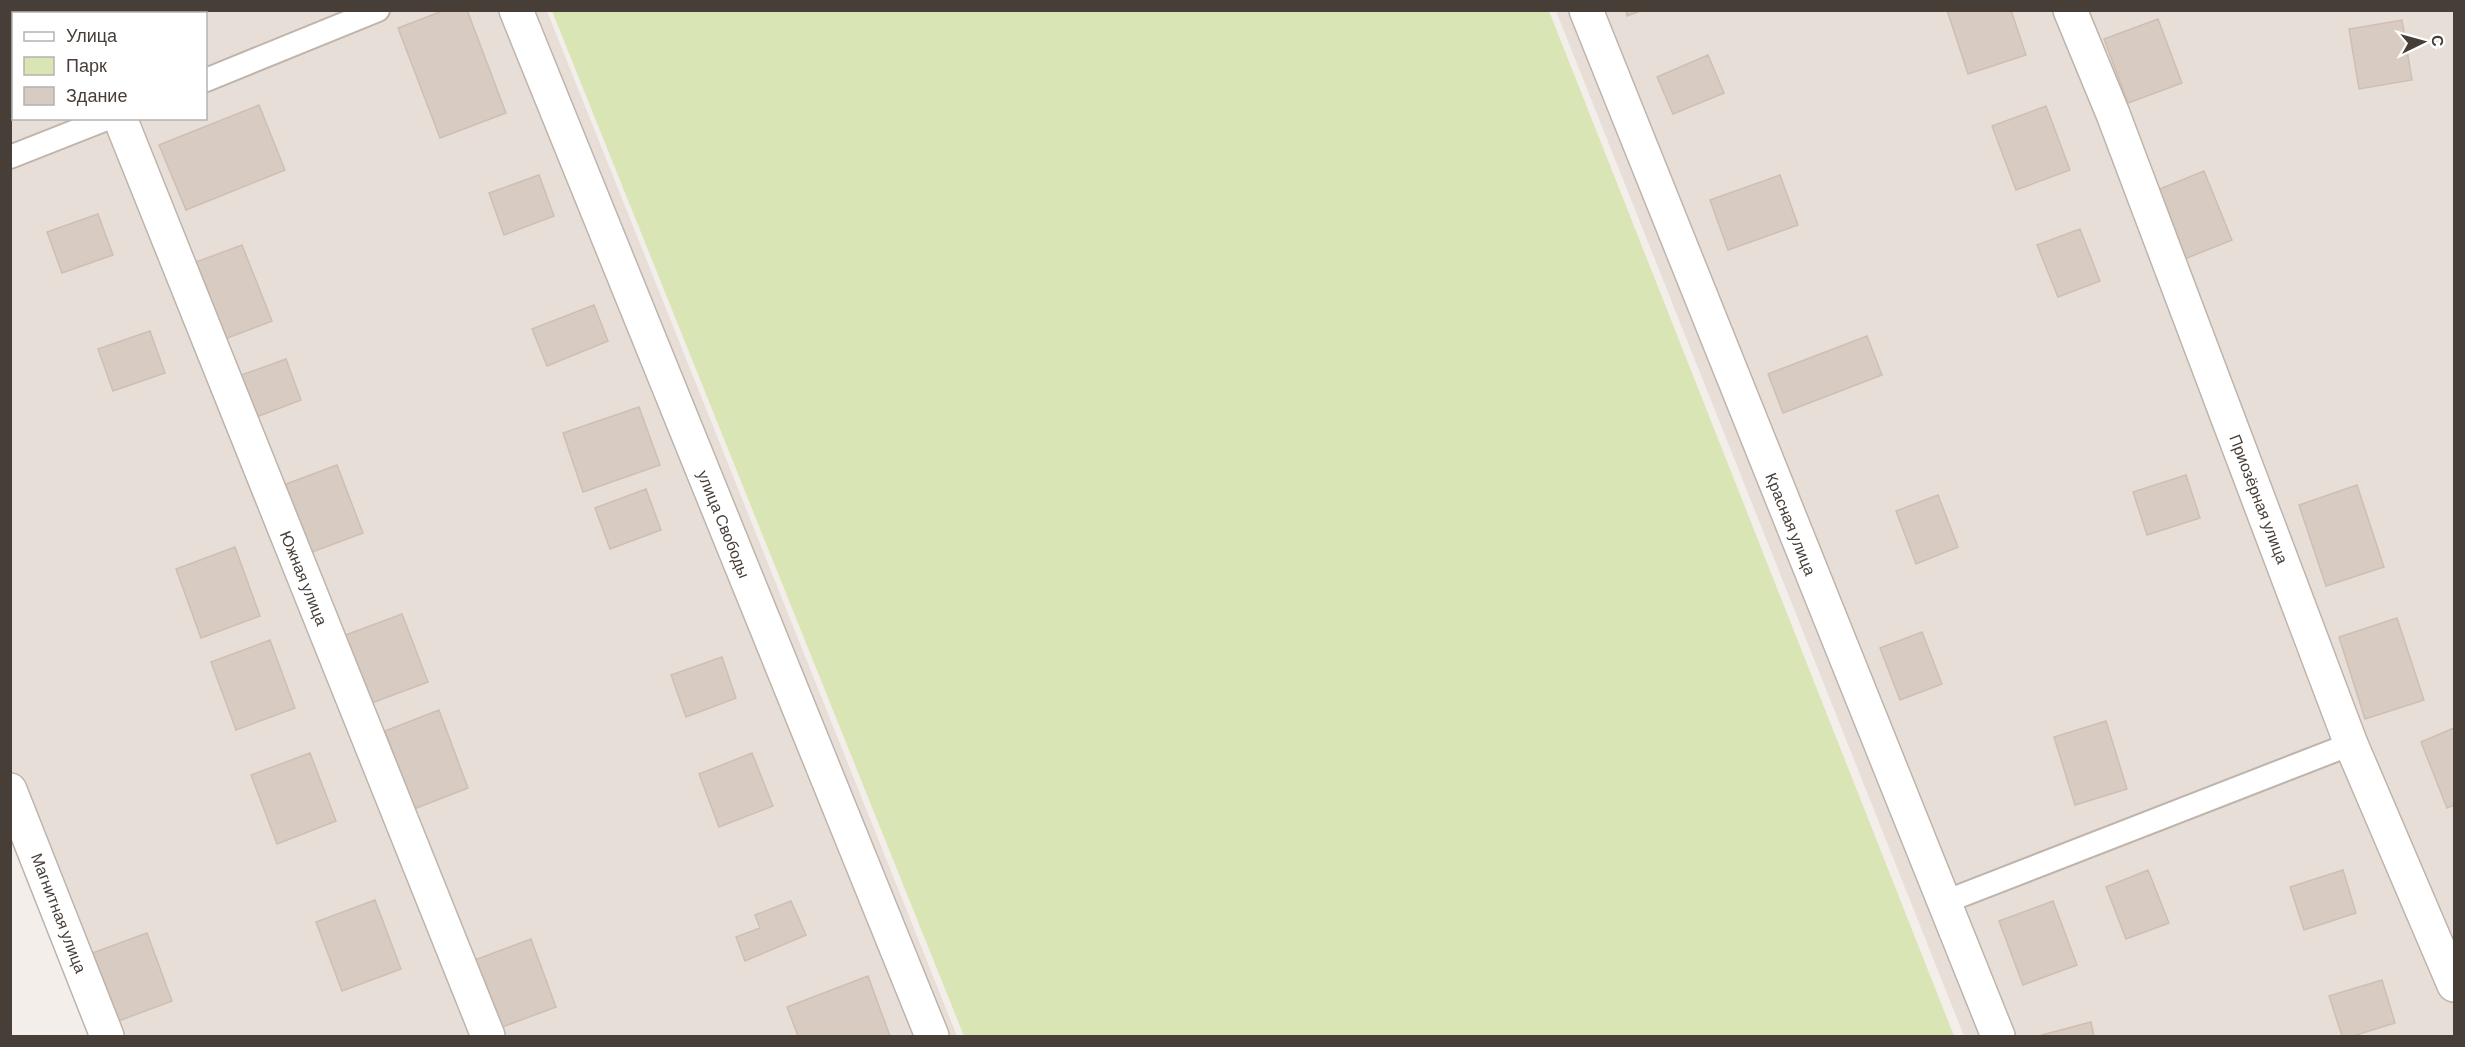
<svg xmlns="http://www.w3.org/2000/svg" width="2465" height="1047" font-family="Barlow,sans-serif">
<style>
.residential{fill:#e7dfd7;fill-rule:evenodd}
.green{fill:#d9e5b5}
.building{fill:#d7cbc2;stroke:#cfbeb3;stroke-width:1.5}
.lines{fill:none;stroke-linecap:round;stroke-linejoin:round}
.lane-casing{stroke:#beb4ac;stroke-width:26}
.street-casing{stroke:#beb4ac;stroke-width:36}
.lane{stroke:#fff;stroke-width:22}
.street{stroke:#fff;stroke-width:33}
.labels{text-anchor:middle;stroke-width:4.5;stroke-linejoin:round;paint-order:stroke}
.street-label{font-size:16px;fill:#473e38;stroke:#fff}
</style>
<rect width="100%" height="100%" fill="#f3eee9"/>
<path class="residential" d="M10,11H547L957,1036H100L11,822ZM14,14H206V118H14Z
M1556,11H2454V1036H1964Z"/>
<path class="green" d="M552,11H1549L1954,1036H964Z"/>
<path class="building" d="M111,10H173L174,14H112Z
M445,10H467L506,113L440,138L398,28Z
M1626,10H1643L1627,16Z
M1947,10H2011L2026,55L1968,74Z
M2158,19L2182,83L2128,103L2104,39Z
M2402,20L2412,80L2359,89L2349,29Z
M1708,55L1724,93L1673,114L1657,77Z
M259,105L285,170L186,210L159,145Z
M2046,106L2070,170L2016,190L1992,126Z
M2204,171L2232,240L2182,260L2155,191Z
M539,175L554,216L504,235L489,193Z
M1780,175L1798,225L1728,250L1710,200Z
M98,214L113,255L62,273L47,232Z
M2080,229L2100,281L2058,297L2037,245Z
M242,245L272,321L217,342L188,265Z
M594,305L608,341L547,366L532,329Z
M150,331L165,373L113,391L98,349Z
M1867,336L1882,375L1783,413L1768,374Z
M286,359L301,400L251,419L236,377Z
M639,407L660,465L583,492L563,433Z
M337,465L363,533L304,555L278,487Z
M2186,475L2200,518L2147,535L2133,492Z
M2357,485L2384,567L2326,586L2299,505Z
M646,489L661,530L610,549L595,508Z
M1938,495L1958,547L1916,564L1896,511Z
M235,547L260,616L201,638L176,569Z
M402,614L428,682L369,704L343,636Z
M2397,618L2424,700L2365,719L2339,637Z
M1922,632L1942,684L1900,700L1880,648Z
M270,640L295,708L236,730L211,662Z
M722,657L736,698L686,717L671,675Z
M439,710L468,788L414,809L385,731Z
M2106,721L2127,789L2075,805L2054,737Z
M2454,728V805L2447,808L2421,742Z
M310,753L336,821L277,844L251,775Z
M752,753L773,806L719,827L699,774Z
M2148,870L2169,923L2126,939L2106,887Z
M2343,870L2356,913L2304,930L2290,887Z
M375,900L401,969L342,991L316,922Z
M791,901L806,935L745,961L736,937L760,928L755,915Z
M2053,901L2077,965L2023,985L1999,921Z
M147,933L172,1001L113,1023L87,955Z
M531,939L556,1007L497,1029L472,961Z
M868,976L890,1036H798L787,1007Z
M2382,980L2395,1023L2353,1036H2342L2329,996Z
M2091,1022L2094,1036H2043L2042,1035Z"/>
<g class="lines">
<defs>
<path id="lane" d="M206,80L378,10
M10,157L109,118
M1942,903L2351,744"/>
<path id="street" d="M76,10L78,14
M516,10L932,1036
M1586,10L1998,1036
M2070,10L2113,114L2351,744L2454,985
M120,118L488,1036
M10,790L107,1036"/>
</defs>
<use href="#lane" class="lane-casing"/>
<use href="#street" class="street-casing"/>
<use href="#lane" class="lane"/>
<use href="#street" class="street"/>
</g>
<g class="labels">
<g class="street-label">
<text transform="translate(2259 499) rotate(69)" y="6">Приозёрная улица</text>
<text transform="translate(724 524) rotate(68)" y="6">улица Свободы</text>
<text transform="translate(1791 524) rotate(68)" y="6">Красная улица</text>
<text transform="translate(304 578) rotate(68)" y="6">Южная улица</text>
<text transform="translate(59 913) rotate(69)" y="6">Магнитная улица</text>
</g>
</g>
<rect width="2465" height="1047" fill="none" stroke="#473e38" stroke-width="24"/>
<rect x="12" y="12" width="195" height="108" fill="#ffffff" stroke="#b5b2af" stroke-width="1.5"/>
<rect x="24" y="32" width="30" height="9" fill="#ffffff" stroke="#b5b2af" stroke-width="1.5"/>
<text x="66" y="42" font-size="18" fill="#473e38">Улица</text>
<rect x="24" y="57" width="30" height="18" fill="#d9e5b5" stroke="#b5b2af" stroke-width="1.5"/>
<text x="66" y="72" font-size="18" fill="#473e38">Парк</text>
<rect x="24" y="87" width="30" height="18" fill="#d7cbc2" stroke="#b5b2af" stroke-width="1.5"/>
<text x="66" y="102" font-size="18" fill="#473e38">Здание</text>
<g transform="translate(2423 42) rotate(85)" stroke="#ffffff" stroke-width="4.5" paint-order="stroke">
<path d="M0-4.5L10 22L0 15L-10 22Z" fill="#473e38"/>
<text y="-9" font-size="16" font-weight="bold" text-anchor="middle" fill="#473e38">С</text>
</g>
</svg>
